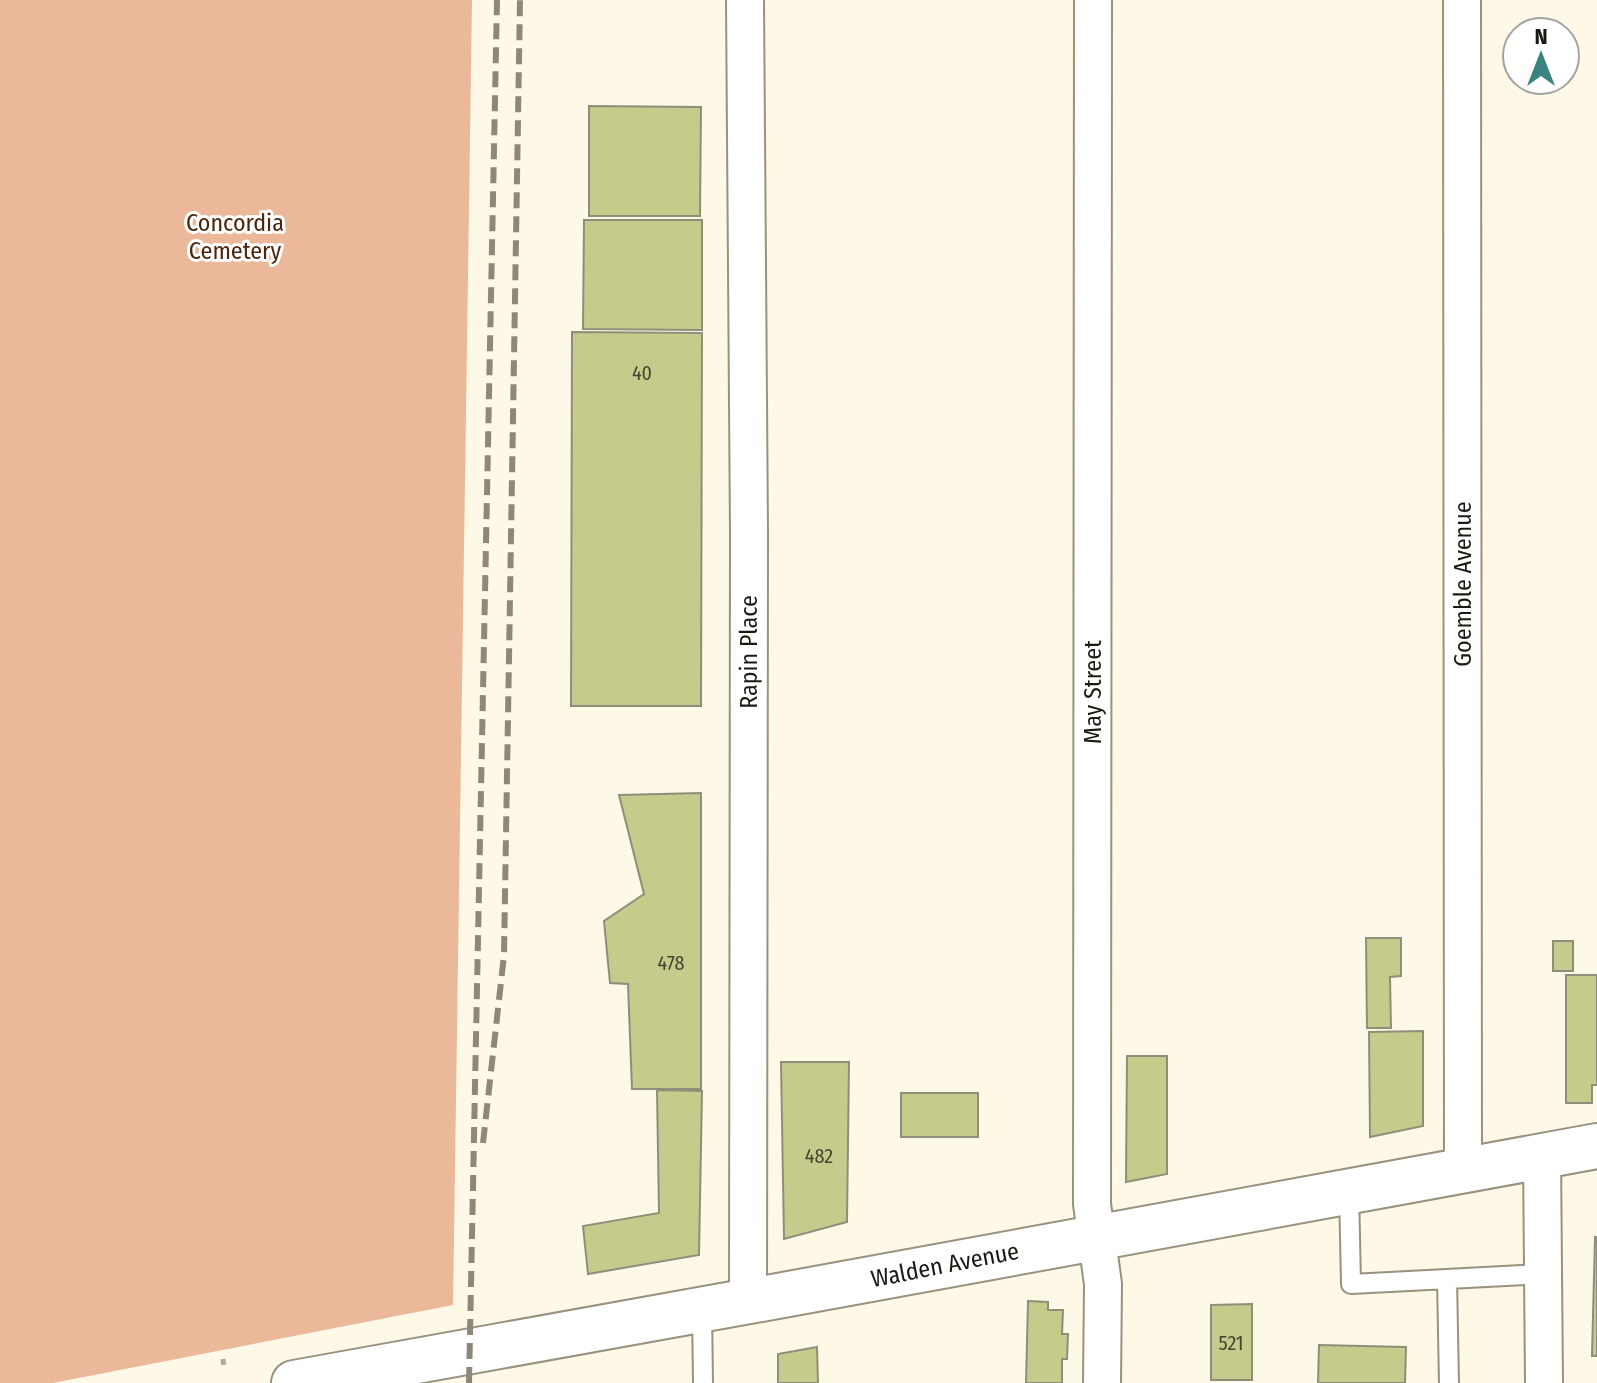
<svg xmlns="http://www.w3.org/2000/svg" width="1597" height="1383" font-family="'Fira Sans Condensed',sans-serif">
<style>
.green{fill:#ebb899}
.building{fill:#c5cb8b;stroke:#8d8f7b;stroke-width:2}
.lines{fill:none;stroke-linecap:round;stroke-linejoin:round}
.service-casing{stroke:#99927e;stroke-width:22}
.minor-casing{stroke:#99927e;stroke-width:40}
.secondary-casing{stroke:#99927e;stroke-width:48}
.path{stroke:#b0ac9d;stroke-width:5;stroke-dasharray:6 6;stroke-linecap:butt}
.service{stroke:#fff;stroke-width:18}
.minor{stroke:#fff;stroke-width:36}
.secondary{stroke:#fff;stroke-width:44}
.rail{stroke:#8c887b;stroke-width:6;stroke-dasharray:16 8;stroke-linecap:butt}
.labels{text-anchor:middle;stroke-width:6;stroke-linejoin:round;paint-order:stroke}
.number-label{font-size:20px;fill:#464630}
.park-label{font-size:24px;fill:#4d270d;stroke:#fff}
.street-label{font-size:24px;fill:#1b1911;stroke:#fff}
</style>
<rect width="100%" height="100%" fill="#fef8e6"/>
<path class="green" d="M0,0H472L453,1305L53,1383H0Z"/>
<path class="building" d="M589,106L701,107L700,216H589Z
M584,220H702V330L583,329Z
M572,332L702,333L701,706H571Z
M701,793V1089H632L628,984L610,983L604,921L644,894L619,795Z
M1366,938H1401V976L1390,977L1391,1028H1367Z
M1553,941H1573V971H1553Z
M1566,975H1597V1085H1592V1103H1566Z
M1423,1031V1126L1370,1137L1369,1032Z
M1127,1056H1167V1174L1126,1182Z
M781,1062H849L847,1222L784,1239Z
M657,1090L702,1091L699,1255L588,1274L583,1226L659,1213Z
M901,1093H978V1137H901Z
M1595,1237H1597V1356H1592Z
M1028,1301L1048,1302V1310H1063L1062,1334H1068L1067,1359H1062V1383H1026Z
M1252,1304V1380H1211V1305Z
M1319,1345L1406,1347L1405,1383H1318Z
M817,1347L818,1383H778V1354Z"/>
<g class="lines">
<defs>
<path id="service" d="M1349,1190L1351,1284L1543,1274
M1447,1279L1449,1383
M702,1310L703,1383"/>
<path id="minor" d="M745,0L749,534L748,1303
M1093,0L1092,1204L1103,1284L1102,1383
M1462,0L1463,1168
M1542,1156L1544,1383"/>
<path id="secondary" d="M294,1383C729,1307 1162,1224 1597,1146"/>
</defs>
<use href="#service" class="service-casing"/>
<use href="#minor" class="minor-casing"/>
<use href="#secondary" class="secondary-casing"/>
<path class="path" d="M223,1359L224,1368"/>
<use href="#service" class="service"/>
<use href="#minor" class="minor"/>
<use href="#secondary" class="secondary"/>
<path class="rail" d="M483,1143L504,955L520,0
M469,1383L497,0"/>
</g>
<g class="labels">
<g class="number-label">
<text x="642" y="380">40</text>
<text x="671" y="970">478</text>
<text x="819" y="1163">482</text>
<text x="1231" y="1350">521</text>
</g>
<g class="park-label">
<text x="235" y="231">Concordia<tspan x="235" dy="28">Cemetery</tspan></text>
</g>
<g class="street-label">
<text transform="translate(1463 584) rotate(-90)" y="8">Goemble Avenue</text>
<text transform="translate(749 652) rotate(-90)" y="8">Rapin Place</text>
<text transform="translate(1093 692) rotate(-90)" y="8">May Street</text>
<text transform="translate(945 1265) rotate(-11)" y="8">Walden Avenue</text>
</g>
</g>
<g transform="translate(1541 56)"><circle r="38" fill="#ffffff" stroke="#a4a3a0" stroke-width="2"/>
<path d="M0-6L14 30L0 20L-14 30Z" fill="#3b8380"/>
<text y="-12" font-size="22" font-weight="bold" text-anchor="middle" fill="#1b1911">N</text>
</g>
</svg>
